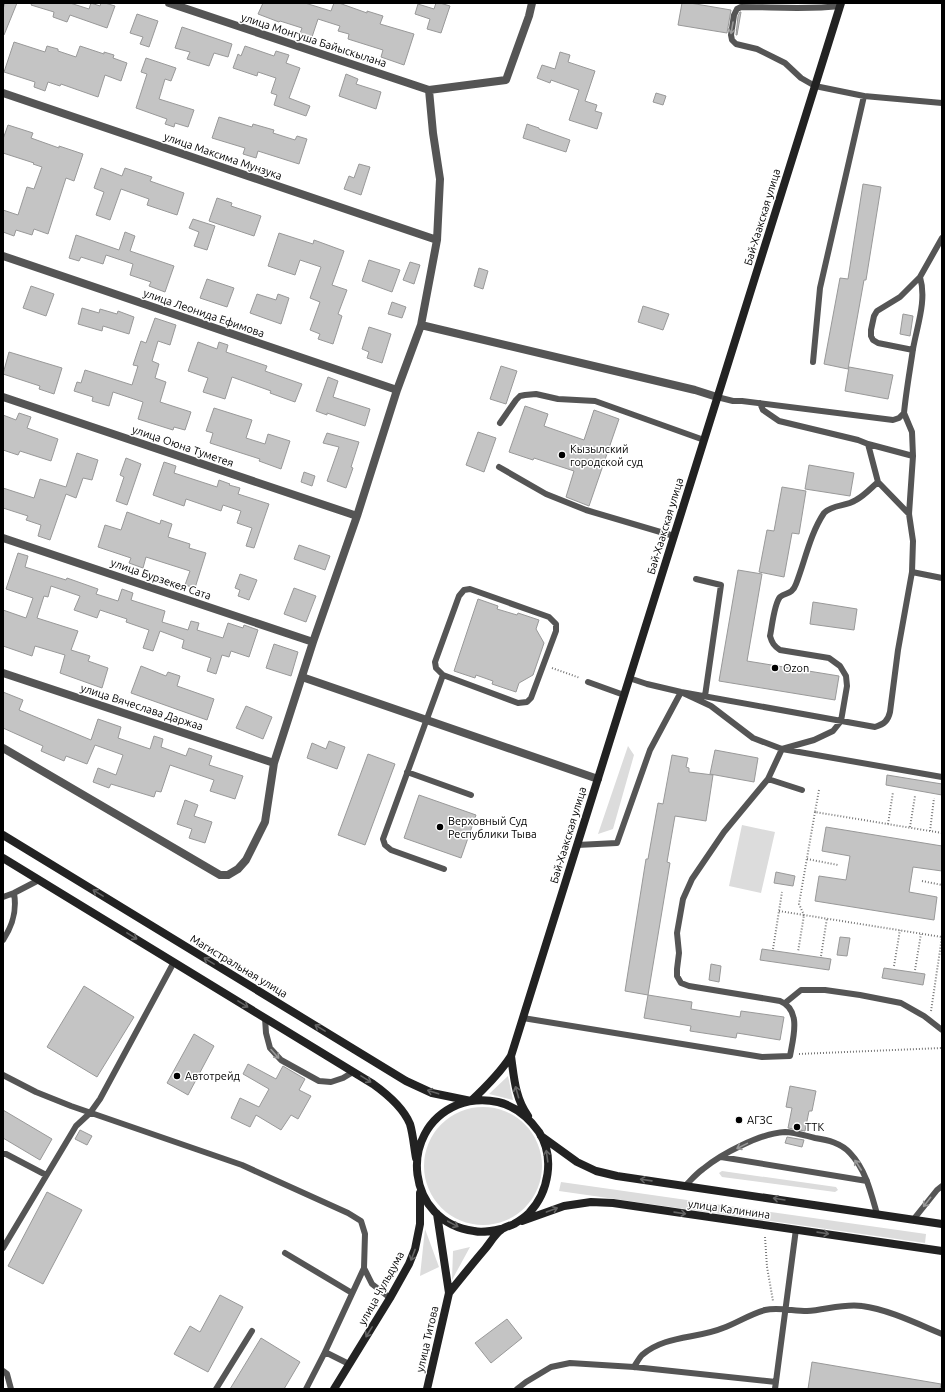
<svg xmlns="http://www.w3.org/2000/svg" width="945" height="1392" font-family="Ubuntu,sans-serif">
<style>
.green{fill:#dcdcdc}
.building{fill:#c4c4c4;stroke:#999}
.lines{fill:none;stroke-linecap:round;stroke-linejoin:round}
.path{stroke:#777;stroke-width:2;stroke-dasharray:1 2;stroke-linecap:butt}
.lane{stroke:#555;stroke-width:6}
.street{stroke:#555;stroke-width:8}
.secondary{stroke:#222;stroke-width:8}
.oneway{stroke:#999}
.oneway2{stroke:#646464}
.poi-dot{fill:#000;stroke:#fff;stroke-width:1.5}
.labels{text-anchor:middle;stroke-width:3;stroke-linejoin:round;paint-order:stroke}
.street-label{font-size:11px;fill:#000;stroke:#fff}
.poi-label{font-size:11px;fill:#000;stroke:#fff;text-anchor:start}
</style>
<rect width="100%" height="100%" fill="#fff"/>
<path class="green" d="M628,746L634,755L613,829L598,834Z
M742,825L775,832L761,893L729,886Z
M508,1076L513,1100L489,1094Z
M424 1166a59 59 0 1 1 118 0a59 59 0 1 1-118 0Z
M722,1171L836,1187L838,1190L835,1192L722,1177L719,1173Z
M561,1182L926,1234L925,1243L559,1191Z
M425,1229L439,1267L420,1276Z
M470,1247L452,1280L453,1251Z"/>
<path class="building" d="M5,3H17L4,35H3V9Z
M32,3H70L89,9L91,3L100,6L101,3H105L115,6L107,28L70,15L67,22L53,17L54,12L31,5Z
M263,3H305L331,11L334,3H339L367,13V11L383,16L380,24L414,34L404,65L381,57L383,50L348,39L349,34L338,31L340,26L318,19L311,40L299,36L302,28L280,21L279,22L258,14Z
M436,3H440L450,6L441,33L427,29L430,19L415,14L418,4L434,9Z
M682,3H690L731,10L727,33L678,25Z
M740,12H741L737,35H736L738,16Z
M137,14L158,21L149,47L140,44L143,37L130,33Z
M182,27L232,44L228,57L214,53L209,66L187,59L190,52L175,48Z
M14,42L45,52L47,46L58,49V51L76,57L80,46L104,54V52L114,55L113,58L127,63L121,81L105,75L98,97L61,84L60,86L48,82L45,91L34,87L35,82L4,72Z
M245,46L274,56L276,51L289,55L286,63L300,68L289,98L310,106L306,116L274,105L277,95L271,93L276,78L258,72L257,76L233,68L238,54L241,56Z
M560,52L570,55L568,62L595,71L585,101L597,105L595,111L602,113L597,129L569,120L579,90L551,80L550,83L537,78L542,65L555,69Z
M146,58L176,68L171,81L165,79L159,99L194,110L188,127L175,123L174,127L165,124L167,119L136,108L147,74L141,72Z
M346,74L358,79L356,84L381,92L376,109L339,96Z
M656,93L666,96L663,105L653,102Z
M219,117L252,127L253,124L274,130L273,133L295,140L297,136L307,139L299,164L258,151L256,158L243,154L245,148L212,138Z
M527,124L539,128V129L570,140L566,152L523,138Z
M8,125L33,133L31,138L59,148V146L83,154L74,181L66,178L48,234L34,229L32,235L16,230L14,236L3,232V210L18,215L27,187L34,189L42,167L33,164L34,163L3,153V139Z
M359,164L370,167L361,195L344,189L349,176L354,178Z
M101,168L122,176L125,168L152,177L150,181L184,193L177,215L147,205L149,199L121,189L110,220L96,215L104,192L94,188Z
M863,184L881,187L866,280H864L848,369L824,364L840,278L848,279Z
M217,198L232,203L231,206L261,216L254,236L209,221Z
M193,219L215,226L207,250L194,246L199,232L189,228Z
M125,232L135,236L130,251L174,266L165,292L149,286L151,282L130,275L133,264L106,255L103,264L81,257L79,261L69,258L76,235L119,250Z
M279,233L313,244L314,240L344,251L332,285L347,290L338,314L342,316L333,344L318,339L320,334L310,330L320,302L310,298L321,267L300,260L295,275L268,266Z
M369,260L400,270L392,292L362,281Z
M410,262L420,265L414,284L403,280Z
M479,268L488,271L483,289L474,286Z
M207,279L234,288L227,307L200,298Z
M31,286L54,294L46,316L23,308Z
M257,294L276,300L278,294L289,298L281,324L250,313Z
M392,302L406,307L402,318L388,314Z
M643,306L669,314L663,330L638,322Z
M82,308L99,313L100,309L117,314L118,311L134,317L129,334L103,326L102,331L78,324Z
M903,314L913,316L910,336L900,334Z
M155,318L176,325L170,345L158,341L152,361L159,364L155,378L166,382L160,402L191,412L185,430L174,427L173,430L138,419L143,402L113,392L109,406L92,401L93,397L74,391L77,382L81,383L85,370L132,385L138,366L133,365L141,341L146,343Z
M369,327L391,334L382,363L367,358L369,352L362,349Z
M198,342L217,349L219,342L228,345L226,352L267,366L265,371L302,384L295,402L270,393L271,391L232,377L225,399L203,392L208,378L188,371Z
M9,352L62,368L54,394L39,389L40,386L3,374Z
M501,366L517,371L506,404L490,399Z
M849,367L893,375L888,399L845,391Z
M328,377L338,381L333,397L370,409L365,426L327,413V415L316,411Z
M525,406L548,414L544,426L584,440L594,410L619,419L589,506L566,497L574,471L534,458L533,460L509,452Z
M214,408L252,420L246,438L265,444L268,434L290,441L281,469L259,461L260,459L210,443L213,433L206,431Z
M19,413L31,417L27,428L58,439L51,461L20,451L18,455L3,450V415L16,420Z
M478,432L496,438L484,472L466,465Z
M327,433L359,442L351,467L353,468L346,488L327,481L339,447L323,443Z
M77,453L98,460L92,480L83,478L76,498L66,494L50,540L38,536L41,525L26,520L28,516L3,508V488L34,498L40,479L66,487Z
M126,458L141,464L127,505L116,501L124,477L120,475Z
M164,462L176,466L174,473L217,487L219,480L230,484L229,485L240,488L238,494L269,504L254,548L246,546L252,528L237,523L241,511L223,505L221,511L186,499L184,506L153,495Z
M809,465L854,473L850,496L805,489Z
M304,472L315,476L312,486L301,482Z
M782,487L806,491L799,534L792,533L784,577L759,572L767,530L774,531Z
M127,512L160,524L161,520L172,524L168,537L190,544L189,548L206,553L195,588L185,585L190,571L146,557L143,568L129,563L131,558L98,547L105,525L121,530Z
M299,545L330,556L325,570L294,559Z
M18,553L28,556L25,567L66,580L67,578L98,589L96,594L118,601L122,589L133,593L131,600L165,611L162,622L188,630L191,621L199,623L197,630L223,638L228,623L243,628L244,625L258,630L249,657L231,651L229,657L222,655L216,674L207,671L211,658L182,648L184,640L160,631L153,651L143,648L149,630L126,622L127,619L100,610L97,618L74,610L80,596L51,586L48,597L44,596L37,618L78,631L71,650L90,656L88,661L108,668L102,688L60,673L65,655L35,646L32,656L3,646V610L26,618L33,598L6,589Z
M738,570L762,574L747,661L839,676L835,700L719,681Z
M240,574L257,580L249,600L238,596L240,590L235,588Z
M294,588L316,596L306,622L284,614Z
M478,599L498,606L497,609L517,615L518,613L539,620L536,629L544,643L533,675L519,683L516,692L492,684L493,681L476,675L475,678L454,671Z
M813,602L857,609L854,630L810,624Z
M274,644L298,652L291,676L266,668Z
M141,666L166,676L168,672L180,676L177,686L214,699L207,720L131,693Z
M3,692L23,700L19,710L91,740L98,719L121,727L118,738L150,749L154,736L163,739L161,747L186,756L189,748L212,756L209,765L243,776L235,799L210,791L214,780L170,765L161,792L156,791L154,797L111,784L109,788L93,782L98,768L116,775L123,755L95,745L87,764L66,756L64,761L41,751L43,746L3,728Z
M246,706L272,717L263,739L236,728Z
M329,741L345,747L337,769L307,758L312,743L326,749Z
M715,750L758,758L754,782L710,774Z
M368,754L395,764L365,845L338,835Z
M672,755L688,758L686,767L689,768V772L713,775L706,821L675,816L667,862L670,863L648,995L625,991L646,859H648L658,803L663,804Z
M887,775L942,784V795L886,785Z
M419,795L476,815L461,858L404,838Z
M185,800L198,805L194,816L212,822L205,843L189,838L192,829L177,824Z
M826,827L942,846V871L913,867L909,892L937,897L934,920L815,901L819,876L846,880L850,856L822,851Z
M776,872L795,876L793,886L774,883Z
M840,937L850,938L847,956L837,955Z
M762,949L831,959L829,970L760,960Z
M711,964L721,966L719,982L709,980Z
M884,968L925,974L923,985L882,978Z
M84,986L134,1017L97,1077L47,1047Z
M648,995L692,1002L691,1009L740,1017L741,1011L784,1017L780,1040L737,1033L736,1038L690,1031L691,1026L644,1018Z
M194,1034L214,1046L188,1095L167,1083Z
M248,1064L276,1079L283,1066L305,1079L299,1090L311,1096L298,1119L291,1115L281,1130L256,1115L250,1127L231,1118L240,1098L259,1107L269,1089L243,1074Z
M790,1086L816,1091L812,1111H809L805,1131L788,1128L792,1108L786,1107Z
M3,1110L52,1139L40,1160L3,1138Z
M80,1130L92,1136L87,1145L75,1139Z
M787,1137L804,1140L802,1147L785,1143Z
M47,1192L82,1210L43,1284L8,1266Z
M220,1295L243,1307L208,1372L174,1354L190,1326L200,1332Z
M507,1319L522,1338L491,1363L475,1343Z
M261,1338L300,1362L284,1389H230Z
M812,1362L941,1384L940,1389H808Z"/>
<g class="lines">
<path class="path" d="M552,668L580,678
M819,790L815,812L942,833
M815,812L799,904L804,915L942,937
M888,824L893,792
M910,827L915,796
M930,831L934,798
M807,859L838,865
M922,881L942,885
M779,911L804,915L798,952
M773,949L782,892
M821,956L827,918
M894,966L900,930
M915,970L921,934
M931,1011L942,937
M799,1054L942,1048
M765,1237L767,1267L773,1301"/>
<path class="lane" d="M840,6C807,10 774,7 741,7L737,9L734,15L731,35L732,40L736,44L757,49L785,63L801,78L815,86L864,96L942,103
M913,350L878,343L873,340L871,336V330L874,316L877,311L900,297L920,277
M813,362L820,288L864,96
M717,397L733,401H742L893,420L899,418L904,413C906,392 910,370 913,349C917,326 927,300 920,277L942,238
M760,403L763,410L779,421L858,440L868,444L913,456
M500,423L516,400L520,396L525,395L536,394L558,399L595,401L704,440
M868,444L878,482L909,514
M499,467L546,494L586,510L674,536
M912,572L942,578
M696,579L721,585L705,696
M470,589L549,617L556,624V631L531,698L527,702L518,703L443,675L436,668L435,662L459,596L464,590Z
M443,675L383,839L385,845L391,850L444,869
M629,678L647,684L681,692L875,727C884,724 888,721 890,712L898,650L912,572L913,541L909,514L913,456L912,432L904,413
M588,682L624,695
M407,772L471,795
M768,779L802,790
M577,845L617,843L650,750L681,692L711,706L753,738L782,749L814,740L833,731L841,721L847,686L846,676L840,666L829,658L780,650C774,646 772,643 770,636C772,627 774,604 780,597C786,592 792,595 796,584C805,561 810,534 824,513C833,504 845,507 856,500C864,496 871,488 878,482
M3,897L14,893L39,880
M3,940C13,925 17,911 14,893
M785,1003L801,990H825L860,995L901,1003L924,1016L942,1030
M265,1018L266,1033L270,1048L281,1060L319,1081L331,1082L343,1078L353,1072
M523,1018L762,1057L790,1056C793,1038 802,1010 780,1001L689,986L681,983L677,976V969L679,953L677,933L683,899L692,879L724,832L768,779L782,749L942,777
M3,1075L36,1092L71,1106L242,1165L348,1213L361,1221L365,1234L364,1268L372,1284L390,1298
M3,1154H6L46,1175
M721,1157L867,1181
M685,1186C691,1180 696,1174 703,1169C721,1154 761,1133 785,1132C795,1132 806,1136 815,1138C828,1140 841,1143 850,1153C866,1170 871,1193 877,1214
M913,1220L937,1190L942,1186
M3,1248L76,1126L90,1113L100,1099L174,962
M285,1253L352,1293
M325,1352L364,1268
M634,1367C636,1364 639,1358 642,1355C665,1335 697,1339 723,1328C737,1323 750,1314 765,1310C778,1307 793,1311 807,1311C825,1310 845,1303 862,1306C887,1309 918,1324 942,1334
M3,1371L7,1374L11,1389
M216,1389L252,1331
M306,1389L325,1352L349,1364
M517,1389L526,1382L551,1367L570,1363L634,1367L776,1382
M775,1389L796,1229"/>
<path class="street" d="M169,3L429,90
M3,93L437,240
M3,256L397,390
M421,325L695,390L717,397
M3,397L357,516
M3,538L313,642
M3,673L274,763
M302,677L598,779
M3,748L220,875H228L238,869L246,860L265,822L274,763L313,642L357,516L397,390L421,325L437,240L440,179L433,133L429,90L506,80L529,16L532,3"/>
<path class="secondary" d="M3,835L406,1081L432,1093L471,1101C486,1087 500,1073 511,1056L841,3
M3,858L373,1084C387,1094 403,1107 410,1124C413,1134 414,1147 416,1158
M511,1056C514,1077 515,1098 528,1116
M541,1136L577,1162L596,1171L617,1176L942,1224
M522,1221L564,1206L591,1202L613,1203L942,1251
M449,1293C461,1278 473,1263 485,1249C490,1243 495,1234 501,1230C504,1227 510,1226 514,1224C519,1221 525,1217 529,1213C549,1192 555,1157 539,1132C529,1118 515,1106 498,1102C484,1099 470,1100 457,1105C396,1131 407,1223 474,1231C483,1233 492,1231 501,1229
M334,1389L390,1298L409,1264L415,1249L420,1224V1193
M427,1389L449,1293L437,1214"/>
</g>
<defs><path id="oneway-shaft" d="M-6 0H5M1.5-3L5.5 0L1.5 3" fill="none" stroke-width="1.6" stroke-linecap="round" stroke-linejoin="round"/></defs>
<g class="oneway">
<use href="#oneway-shaft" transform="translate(732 28) rotate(100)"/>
<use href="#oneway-shaft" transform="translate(275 1054) rotate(48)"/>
<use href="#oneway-shaft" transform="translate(742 1146) rotate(154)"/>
<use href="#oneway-shaft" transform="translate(858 1165) rotate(-123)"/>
<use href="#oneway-shaft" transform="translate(927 1202) rotate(128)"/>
</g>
<g class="oneway2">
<use href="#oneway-shaft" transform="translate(98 893) rotate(-149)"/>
<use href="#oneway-shaft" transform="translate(132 936) rotate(31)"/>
<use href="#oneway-shaft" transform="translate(209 961) rotate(-149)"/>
<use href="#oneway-shaft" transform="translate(243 1004) rotate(32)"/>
<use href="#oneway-shaft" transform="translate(320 1028) rotate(-149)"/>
<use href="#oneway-shaft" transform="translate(366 1079) rotate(32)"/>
<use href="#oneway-shaft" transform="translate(433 1092) rotate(-162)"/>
<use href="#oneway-shaft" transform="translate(517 1092) rotate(-106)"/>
<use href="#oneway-shaft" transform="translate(547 1156) rotate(-98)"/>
<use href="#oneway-shaft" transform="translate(646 1180) rotate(-172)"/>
<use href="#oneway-shaft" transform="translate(779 1199) rotate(-171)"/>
<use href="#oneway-shaft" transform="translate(552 1210) rotate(-20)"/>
<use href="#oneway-shaft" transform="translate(680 1213) rotate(8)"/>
<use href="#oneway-shaft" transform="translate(453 1224) rotate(28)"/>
<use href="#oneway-shaft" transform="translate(823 1233) rotate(8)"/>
<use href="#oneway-shaft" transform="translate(413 1255) rotate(111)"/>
<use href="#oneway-shaft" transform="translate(369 1332) rotate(122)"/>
</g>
<g class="poi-dot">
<circle cx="562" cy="455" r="4"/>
<circle cx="775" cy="668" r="4"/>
<circle cx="440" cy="827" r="4"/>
<circle cx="177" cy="1076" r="4"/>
<circle cx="739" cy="1120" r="4"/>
<circle cx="797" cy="1127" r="4"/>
</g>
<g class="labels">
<g class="street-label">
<text transform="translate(314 40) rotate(18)" y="4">улица Монгуша Байыскылана</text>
<text transform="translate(223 156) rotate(19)" y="4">улица Максима Мунзука</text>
<text transform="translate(762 217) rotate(-73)" y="4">Бай-Хаакская улица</text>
<text transform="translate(204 313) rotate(19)" y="4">улица Леонида Ефимова</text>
<text transform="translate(183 446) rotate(19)" y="4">улица Оюна Туметея</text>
<text transform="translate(665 526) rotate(-73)" y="4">Бай-Хаакская улица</text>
<text transform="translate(161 579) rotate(19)" y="4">улица Бурзекея Сата</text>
<text transform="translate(142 707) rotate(18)" y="4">улица Вячеслава Даржаа</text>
<text transform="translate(568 835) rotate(-73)" y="4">Бай-Хаакская улица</text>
<text transform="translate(239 966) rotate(31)" y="4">Магистральная улица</text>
<text transform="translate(729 1209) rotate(8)" y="4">улица Калинина</text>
<text transform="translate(381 1288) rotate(-61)" y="4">улица Чульдума</text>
<text transform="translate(427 1339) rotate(-77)" y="4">улица Титова</text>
</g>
<g class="poi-label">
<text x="570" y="453">Кызылский<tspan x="570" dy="13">городской суд</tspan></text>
<text x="783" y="672">Ozon</text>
<text x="448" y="825">Верховный Суд<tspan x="448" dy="13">Республики Тыва</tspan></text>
<text x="185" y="1080">Автотрейд</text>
<text x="747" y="1124">АГЗС</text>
<text x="805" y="1131">ТТК</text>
</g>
</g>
<rect width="945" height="1392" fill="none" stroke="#000000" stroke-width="8"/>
</svg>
